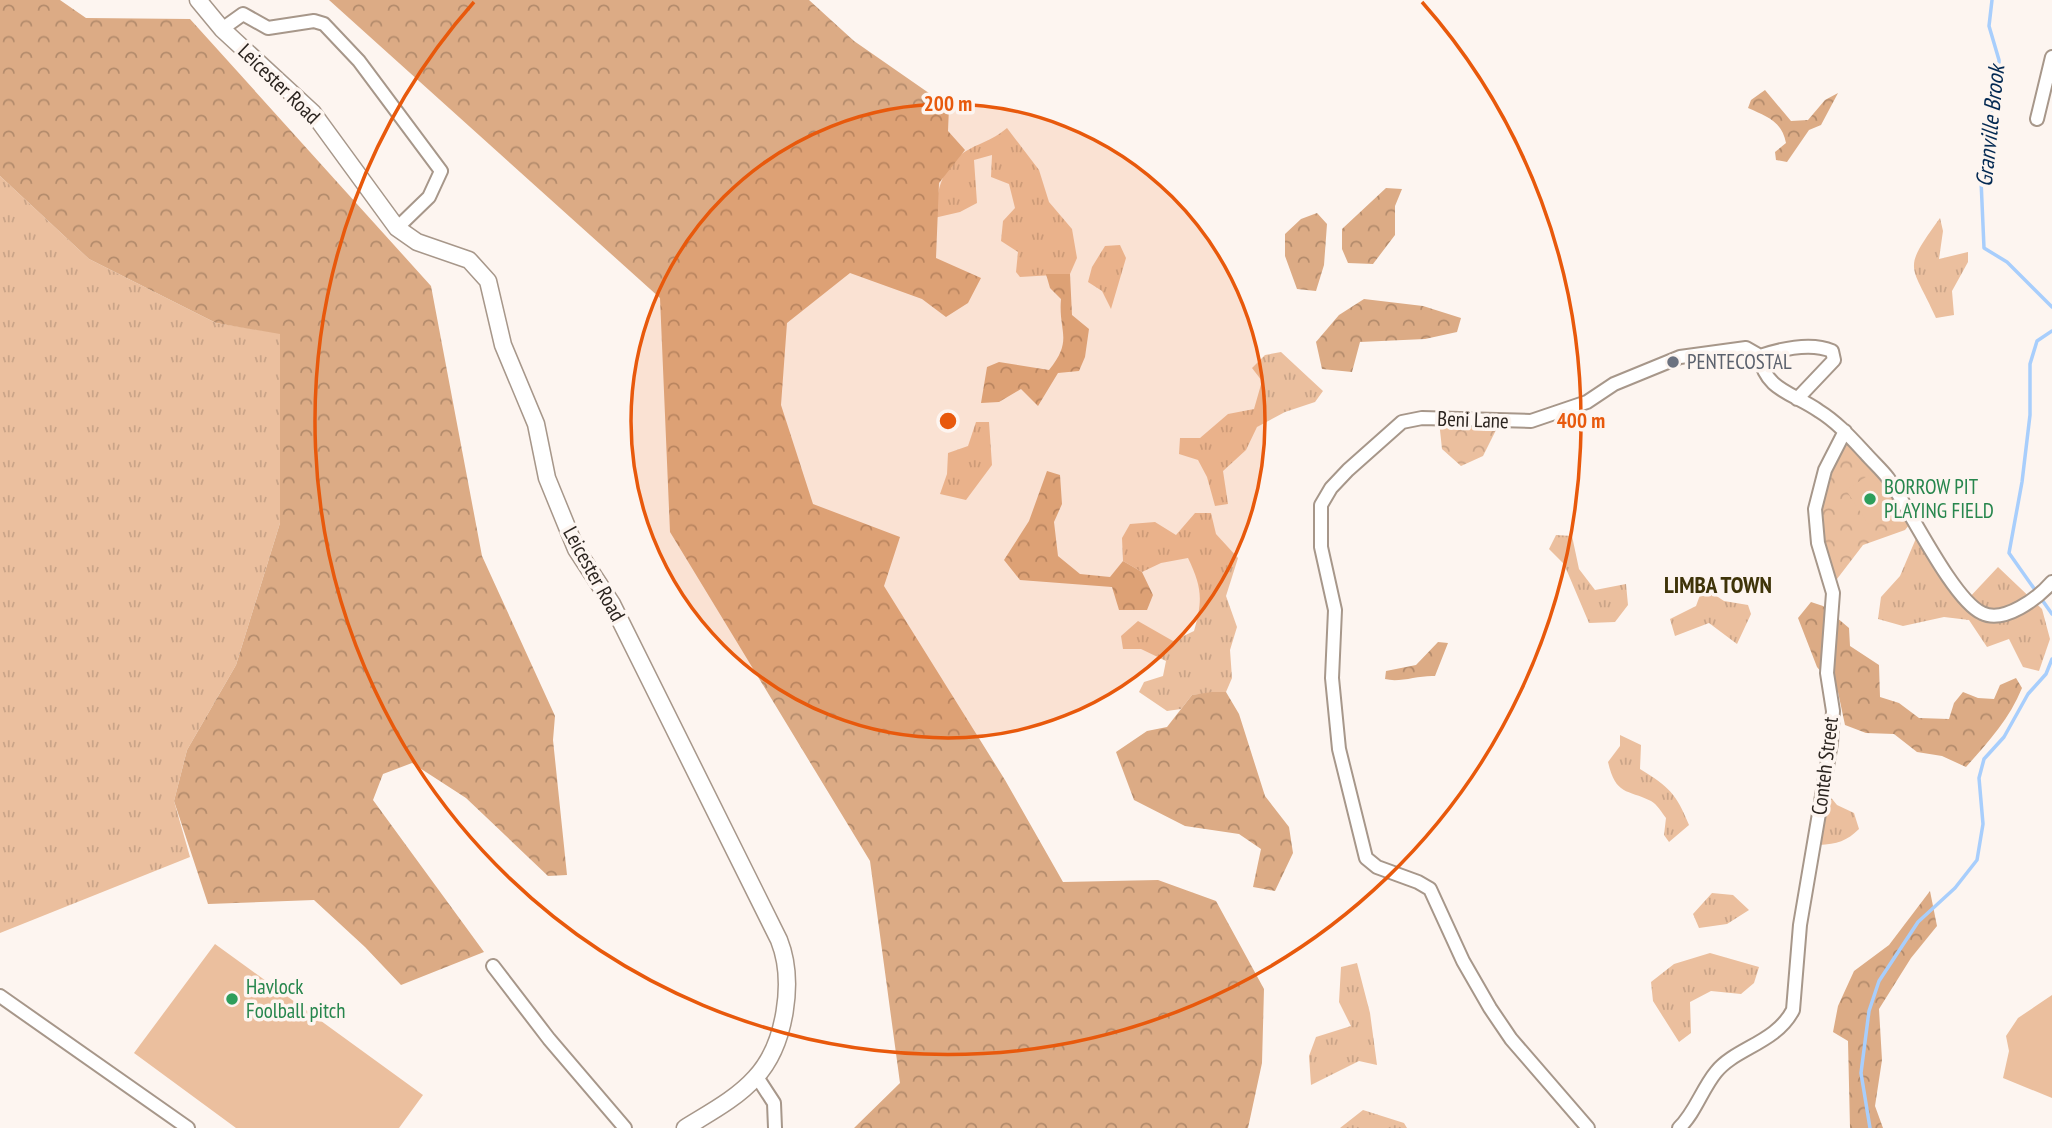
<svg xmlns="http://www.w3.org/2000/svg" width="2052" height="1128" font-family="'PT Sans Narrow',sans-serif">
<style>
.grass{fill:url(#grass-tufts)}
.forest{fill:url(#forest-crowns)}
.park{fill:url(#park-crowns)}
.garden{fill:#ebbf9e}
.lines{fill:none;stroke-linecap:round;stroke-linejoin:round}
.stream{stroke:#a8cefc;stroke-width:3.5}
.street-casing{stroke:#a7978a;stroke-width:16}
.secondary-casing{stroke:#a7978a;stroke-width:19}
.street{stroke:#fff;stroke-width:12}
.secondary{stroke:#fff;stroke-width:16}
.ring{fill:none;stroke:#e8590c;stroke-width:3.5}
.worship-dot{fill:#6b7280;stroke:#fdf5f0;stroke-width:2.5}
.leisure-dot{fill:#2e9e5b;stroke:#fdf5f0;stroke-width:2.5}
.labels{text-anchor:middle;stroke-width:7;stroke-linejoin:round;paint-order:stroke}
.street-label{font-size:21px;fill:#2b241f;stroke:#fdf5f0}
.worship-label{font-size:21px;fill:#5b616d;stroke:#fdf5f0;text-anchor:start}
.leisure-label{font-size:21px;fill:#27864d;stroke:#fdf5f0;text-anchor:start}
.water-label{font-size:23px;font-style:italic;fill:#032952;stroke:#fdf5f0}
.neighbourhood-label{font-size:23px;font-weight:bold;fill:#3f3409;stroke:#fdf5f0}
.centre{fill:#e8590c;stroke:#fdf5f0;stroke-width:3.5}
.ring-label{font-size:21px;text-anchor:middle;font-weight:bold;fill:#e8590c;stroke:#fdf5f0;stroke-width:7;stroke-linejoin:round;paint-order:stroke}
</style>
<defs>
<pattern id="grass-tufts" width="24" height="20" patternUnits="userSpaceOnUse" patternTransform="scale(1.75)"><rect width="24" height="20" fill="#ebbf9e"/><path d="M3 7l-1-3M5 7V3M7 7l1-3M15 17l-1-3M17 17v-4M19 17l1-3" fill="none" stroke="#caa488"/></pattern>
<pattern id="forest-crowns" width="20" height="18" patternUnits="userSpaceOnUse" patternTransform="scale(1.75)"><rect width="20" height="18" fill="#dcab85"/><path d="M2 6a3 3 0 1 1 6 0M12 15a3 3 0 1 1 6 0" fill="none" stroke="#b38b6c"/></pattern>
<pattern id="park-crowns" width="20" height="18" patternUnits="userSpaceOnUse" patternTransform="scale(1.75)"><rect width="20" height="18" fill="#ebbf9e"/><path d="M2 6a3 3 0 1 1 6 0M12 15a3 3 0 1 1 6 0" fill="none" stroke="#caa488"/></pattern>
</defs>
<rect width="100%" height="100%" fill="#fdf5f0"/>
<path class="grass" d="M1007,128L1039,170L1049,202L1072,229L1077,258L1070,274L1020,277L1016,272L1018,252L1001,241L1003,221L1015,208L1009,184L991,177L992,155L974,160L977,203L960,212L934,218C937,194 941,167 963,153C978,143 990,142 1007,128Z
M0,176L89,259L216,323L280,333V523L236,665L187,750L174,801L190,857L0,933Z
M1940,218L1943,231L1939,259L1968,252V262L1952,291L1954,315L1936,318C1911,262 1901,272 1940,218Z
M1120,245L1126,258L1111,309L1102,291L1088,282L1092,267L1105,246Z
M1281,352L1323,391L1315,402L1285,412L1257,427L1246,450L1223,471L1228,504L1215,506L1207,477L1198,460L1179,454L1180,438H1200L1228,414L1254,409L1262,381L1252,368L1265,355Z
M976,422H989L992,465L966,500L940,494L947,474L948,453L968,446Z
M1195,513H1211L1216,534L1238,558L1226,596L1237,627L1230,650L1232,678L1226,692L1192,695L1181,709L1167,711L1139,692L1144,682L1163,676L1166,661L1141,649H1123L1121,636L1138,621L1173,641L1194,631C1203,600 1202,587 1188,558L1161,563L1142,572L1123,561L1122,538L1130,524L1155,522L1176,535Z
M1920,529L1967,600L1998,567L2042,609L2050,639L2039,671L2023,667L2009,639L1987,647L1969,620L1944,617L1903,626L1878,619L1881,597L1900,576Z
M1556,535L1572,536L1579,569L1595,590L1626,584L1628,605L1615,622L1589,623L1564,564L1549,549Z
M1703,587L1724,601L1748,605L1751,614L1737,644L1709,623L1675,636L1670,619L1696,606Z
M1620,735L1641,745L1640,769C1669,787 1676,793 1689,825L1669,842L1664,835L1666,818C1662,813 1657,804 1651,801C1627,789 1616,796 1608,762L1620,746Z
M1824,789L1837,805L1854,813L1859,829C1847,841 1837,844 1819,845Z
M1712,893L1733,895L1749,910L1727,924L1699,928L1693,914Z
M1710,953L1759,967L1754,983L1741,994L1711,991L1690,1002L1691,1033L1679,1042L1653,1001L1651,982L1674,964Z
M1357,963L1370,1013L1377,1065L1359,1061L1311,1085L1309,1056L1316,1037L1351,1026L1339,1002L1341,967Z
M1363,1110L1404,1123L1407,1128H1340Z"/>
<path class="forest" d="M0,0H60L86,18L190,19L431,286L482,556L555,716L553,740L567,875L548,876L466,798L412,763L383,774L373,800L484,952L401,985L365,947L314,900L208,904L174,801L187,750L236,665L280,523V334L216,323L89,259L0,176Z
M329,0H809L854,41L949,107L948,131L965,150L939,183L936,258L981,278L968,303L946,317L922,299L850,273L787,323L781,405L813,504L900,537L884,586L1005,780L1063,882L1158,880L1216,901L1264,989L1262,1063L1248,1128H854L900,1083L870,861L670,532L660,298Z
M1765,90L1791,121L1808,120L1825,100L1838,93L1821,125L1809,130L1787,162L1776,160L1775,152L1786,143C1782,121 1766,116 1748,108L1751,100Z
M1386,188L1402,189L1395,206V235L1373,264L1348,263L1342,249V229Z
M1317,213L1327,224L1324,265L1316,291L1297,289L1285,256V234L1301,219Z
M1046,274H1070L1072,315L1089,329L1085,357L1079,371L1058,373L1038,406L1021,389L999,402L981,403L987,367L999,362L1049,370C1074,339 1058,332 1061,299L1050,288Z
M1364,299L1423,306L1461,318L1457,332L1425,339L1360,342L1352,372L1322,369L1316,342L1339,315Z
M1047,471L1060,475L1062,504L1054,522L1058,556L1080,574L1110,577L1123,561L1142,572L1153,595L1147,610H1119L1112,587L1020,580L1004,560L1029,521Z
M1811,602L1823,606L1849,628L1850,646L1879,665L1880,697L1899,703L1919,718L1949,719L1954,703L1963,692L1978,698L1994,699L2000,685L2016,678L2022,688C2009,720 1988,742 1966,767L1942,756L1917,752L1894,734L1866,733L1845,725L1838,692L1817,667L1798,618Z
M1438,642L1448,643L1435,676C1418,675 1400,683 1385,679L1386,671L1416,665Z
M1212,692H1226L1239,714L1265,796L1289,827L1293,853L1275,891L1253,887L1261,849L1239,834L1185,826L1134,800L1116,752L1147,731L1167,727L1192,695Z
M1930,891L1937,926L1911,958L1879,1009L1882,1060L1875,1106L1883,1128H1850L1848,1041L1833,1032L1838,1006L1854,971L1889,945Z"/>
<path class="park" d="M1501,420L1483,456L1461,466L1442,449L1439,421Z
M1845,431L1914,519L1905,530L1863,545L1837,579L1829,580L1818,543L1819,487Z"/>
<path class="garden" d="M1872,473L1895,507L1869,525L1846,490Z
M215,944L423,1095L399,1128H236L134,1053Z
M2052,995V1098L2003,1078L2009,1051L2006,1036L2018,1018Z"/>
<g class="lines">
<path class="stream" d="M1992,0L1989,26L1999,60V91L1992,113V153L1981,180L1984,248L2007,262L2052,307
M2052,331L2037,341L2030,364V415L2022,482L2009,553L2052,614
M1870,1128L1861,1073L1869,1011L1879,981L1918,922L1955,888L1977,860L1983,824L1979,778L1984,759L2004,737L2028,694L2046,674L2052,659"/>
<defs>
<path id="street" d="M222,29L243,14L268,28L314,21L324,24L359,61L441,171L429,197L397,228
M2037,119L2052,57
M1760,356C1781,349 1811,342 1832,351L1834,360L1797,399
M493,966L549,1039L625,1128
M0,996L188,1128
M757,1077L774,1103L775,1128
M1588,1128L1511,1039L1490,1008L1463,961L1430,889L1418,882L1377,867L1366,858L1339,749L1332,678L1335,610L1321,547V505L1331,488L1348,470L1402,422L1422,418L1531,421L1587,402L1614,384L1680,357L1746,348L1760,356C1765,391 1794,393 1819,411C1837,422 1852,439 1866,454C1873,462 1882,470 1888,478C1909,508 1953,600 1982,613C2004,624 2038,598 2052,582
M1679,1128C1695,1113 1702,1089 1716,1072C1735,1048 1776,1043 1793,1010L1800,925L1831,743L1833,711L1827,673L1833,593L1818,543L1815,509L1825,470L1845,431"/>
<path id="secondary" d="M198,0L222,29L313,113L397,228L417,242L469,260L488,281L503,345L536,424L547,478L576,549L612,604L779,940C795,980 786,1045 755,1078C736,1099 709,1113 685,1128"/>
</defs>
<use href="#street" class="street-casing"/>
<use href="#secondary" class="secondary-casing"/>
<use href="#street" class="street"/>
<use href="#secondary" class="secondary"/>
</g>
<circle cx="948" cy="421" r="317" fill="#e8590c" fill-opacity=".12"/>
<g class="ring">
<circle cx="948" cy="421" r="317"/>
<path d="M1422 2A633 633 0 1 1 474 2"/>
</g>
<circle class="worship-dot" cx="1673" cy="362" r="7"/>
<g class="leisure-dot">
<circle cx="1870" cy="499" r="7"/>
<circle cx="232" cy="999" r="7"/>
</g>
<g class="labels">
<g class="street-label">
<text transform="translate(279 84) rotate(44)" y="7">Leicester Road</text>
<text transform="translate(1473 420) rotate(2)" y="7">Beni Lane</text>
<text transform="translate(594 574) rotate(61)" y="7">Leicester Road</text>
<text transform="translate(1825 766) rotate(-83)" y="7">Conteh Street</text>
</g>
<g class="worship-label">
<text x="1687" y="369">PENTECOSTAL</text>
</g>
<g class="leisure-label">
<text x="1884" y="494">BORROW PIT<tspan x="1884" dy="24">PLAYING FIELD</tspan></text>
<text x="246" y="994">Havlock<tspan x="246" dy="24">Foolball pitch</tspan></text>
</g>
<g class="water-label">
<text transform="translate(1990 126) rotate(-84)" y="8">Granville Brook</text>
</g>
<g class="neighbourhood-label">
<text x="1718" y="593">LIMBA TOWN</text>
</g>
</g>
<circle cx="948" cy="421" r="10" class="centre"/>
<g class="ring-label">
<text x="948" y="111">200 m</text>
<text x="1581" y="428">400 m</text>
</g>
</svg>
